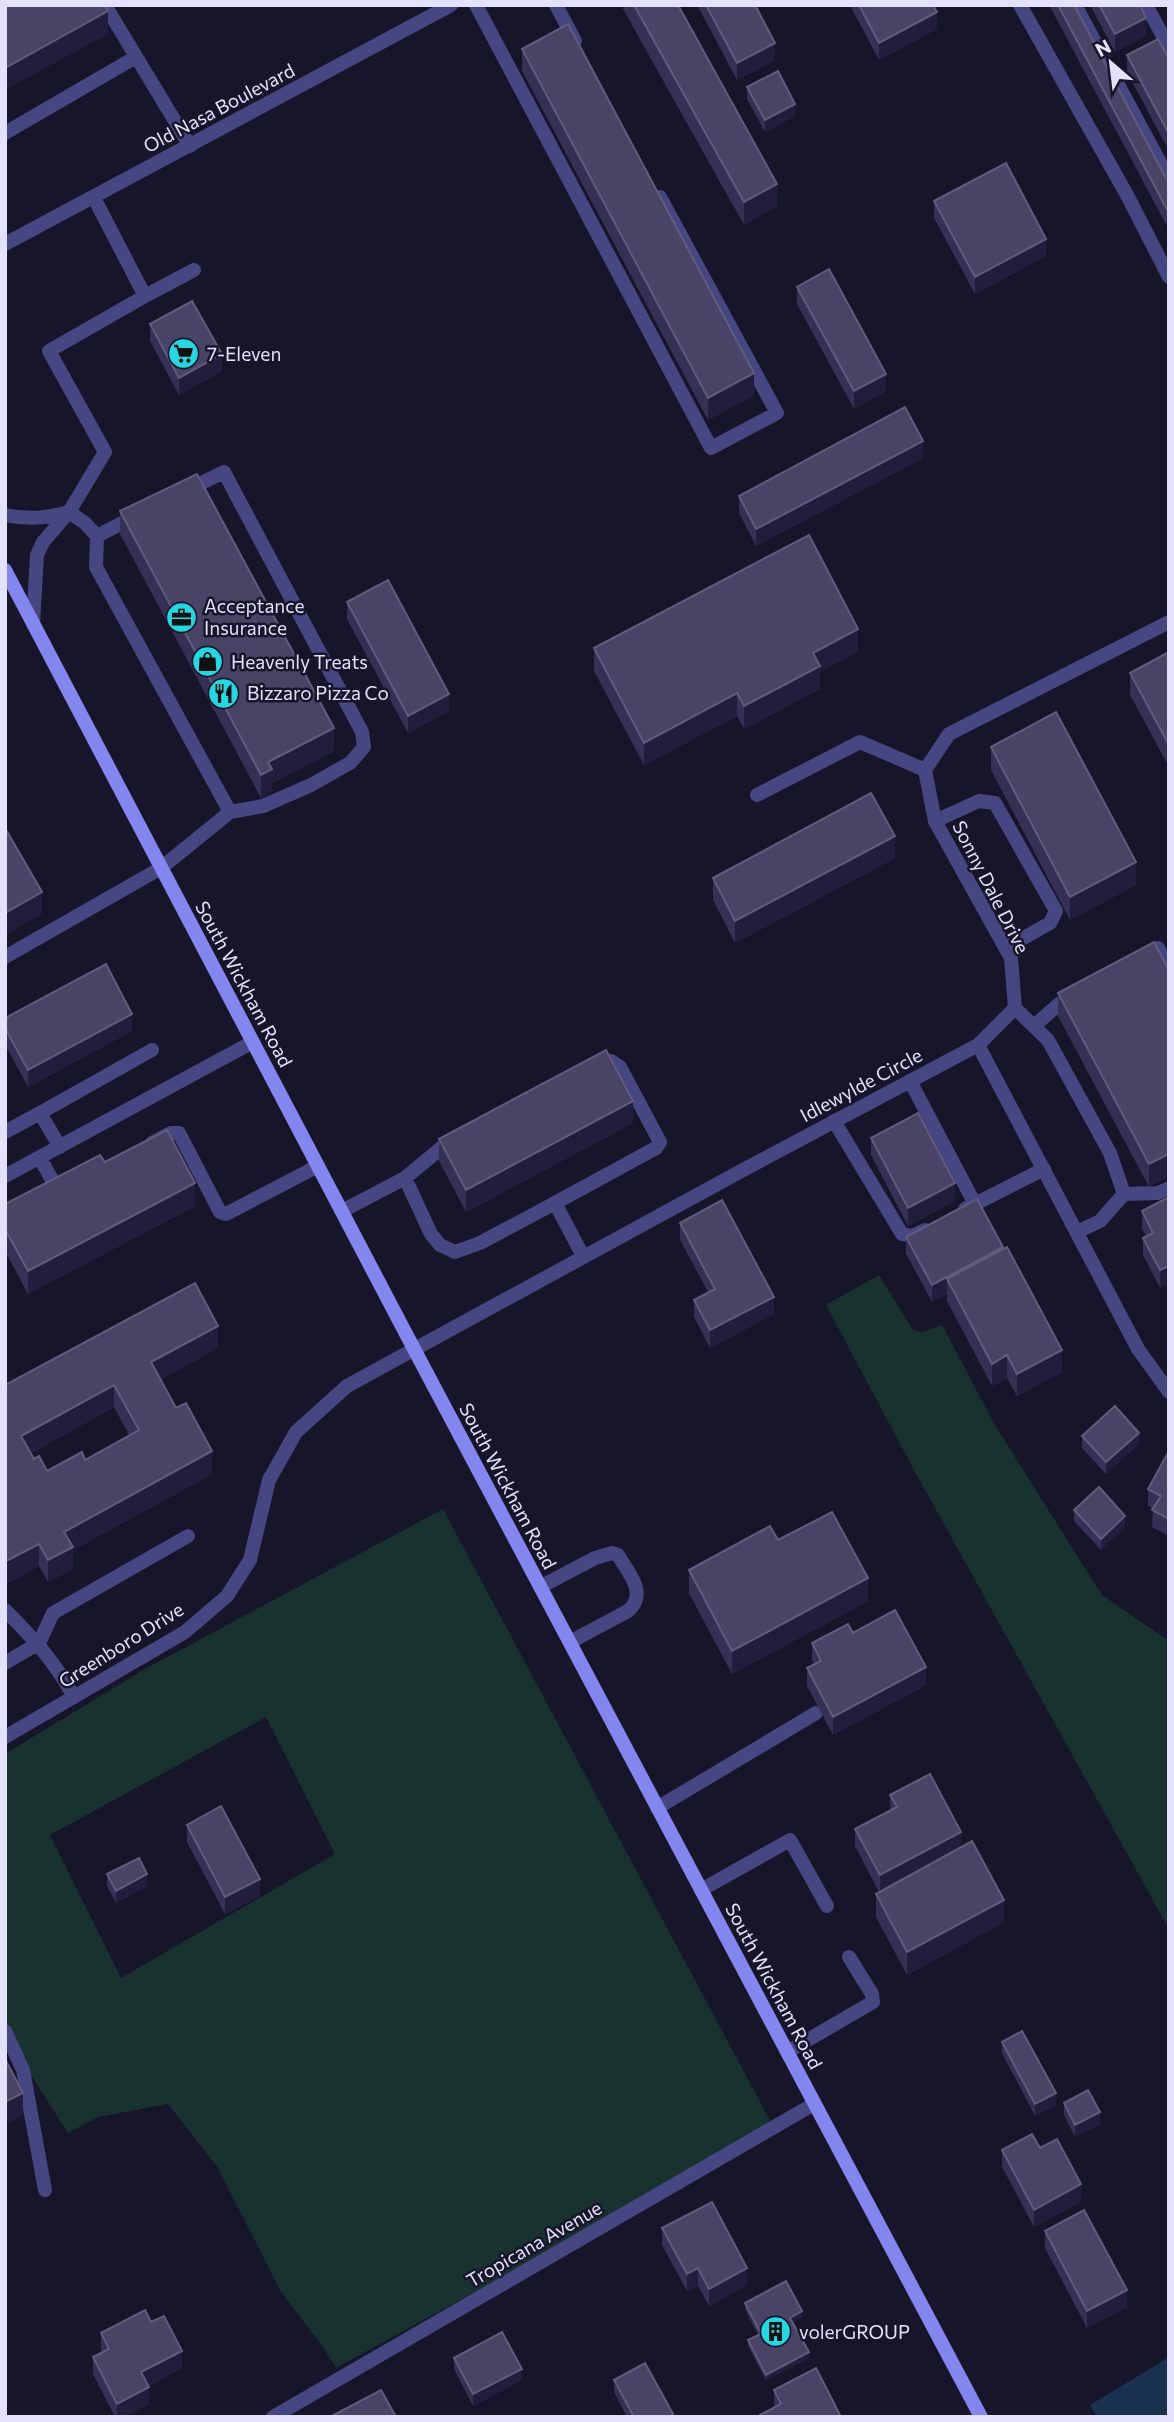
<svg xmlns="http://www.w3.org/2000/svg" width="1174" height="2422" font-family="Commissioner,sans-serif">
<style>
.green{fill:#183230;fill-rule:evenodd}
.water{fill:#19304e}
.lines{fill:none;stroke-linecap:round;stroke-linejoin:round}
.lane{stroke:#464682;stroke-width:14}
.street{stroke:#464682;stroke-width:14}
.secondary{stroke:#8486ef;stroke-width:14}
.wall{fill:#363055;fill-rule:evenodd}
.shaded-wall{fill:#221d3c}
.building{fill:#494366;stroke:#615c7e;stroke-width:2;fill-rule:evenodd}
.labels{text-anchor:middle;stroke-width:5;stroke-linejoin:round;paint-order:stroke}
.street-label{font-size:19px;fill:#e3e1fb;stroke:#171529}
.poi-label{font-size:19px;fill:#e3e1fb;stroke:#171529;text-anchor:start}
</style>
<rect width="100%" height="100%" fill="#171529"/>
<path class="green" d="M879,1275L913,1330L923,1332L942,1325L996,1427L1102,1595L1169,1641V1929L914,1470L826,1305Z
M443,1509L774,2128L336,2368L323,2347L281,2292L218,2168L168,2104L98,2117L68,2133L5,2034V1754L145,1669ZM266,1717L335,1854L121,1978L50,1835Z"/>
<path class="water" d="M1169,2357V2417H1097L1090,2405Z"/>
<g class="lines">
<path class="lane" d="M105,5L190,146
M476,5L711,448L777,413L660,197
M556,5L575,41
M1075,5L1169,179
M1146,5L1169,47
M5,133L136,57
M94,198L145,296L49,351L105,452L69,512L85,523L97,536
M145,296L194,270
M185,491L224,472L362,732L364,747L350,763L311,785L263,806L230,812
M5,515C28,520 47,518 69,512L43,542L37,555L33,624
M757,795L860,742L925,770
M935,821L979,801L995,803L1056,911L1050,923L1006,948
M5,957L161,868L230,812L96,567L97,536L136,516
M1141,958L1158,948L1169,968
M1015,1008L1048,1040L1110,1153L1124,1194L1100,1221L1077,1232
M1034,1026L1059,1004L1071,997
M910,1081L975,1204
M834,1121L902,1234L912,1236L925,1230
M5,1132L40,1113
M152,1143L171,1133H179L220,1212L226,1214L318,1166
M60,1147L40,1113L152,1050
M40,1158L56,1187L62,1189L66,1187
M5,1176L253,1042
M405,1178L452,1139
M1124,1194L1158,1193L1169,1188
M555,1203L656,1148L660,1142L620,1067L611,1061L595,1065
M965,1209L1044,1169
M342,1211L405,1178L431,1234L440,1245L455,1252L480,1243L555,1203L583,1256
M540,1587L595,1558L612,1553L618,1555C629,1574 648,1593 628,1611L570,1642
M5,1610C34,1639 55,1662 74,1697
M5,1663L39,1643L53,1613L188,1536
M657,1808L816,1713
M701,1890L790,1840L827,1906
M5,2031L23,2070L45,2190
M787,2052L873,2002L872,1994L849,1957"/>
<path class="street" d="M1020,5L1127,195L1169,277
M5,244L451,5
M978,1045L1138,1349L1169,1392
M5,1737L185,1632L227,1596L250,1560L269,1480L296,1432L347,1386L743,1170L978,1045L1015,1008L1011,958L935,821L925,770L949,734L1169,622
M273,2417L814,2104"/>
<path class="secondary" d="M5,570L414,1349L981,2417"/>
</g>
<path class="wall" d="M623,5H678L777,206L744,225L623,9Z
M697,5H755L775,60L737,80Z
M850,5H933L937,29L879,60Z
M1049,5H1074L1169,184V230Z
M1090,5H1140L1146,35L1115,52Z
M522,49L754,395L708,420L522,71Z
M1127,55L1169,59V151L1127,72Z
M747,87L795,116L765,132L747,99Z
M934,201L1046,256L975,294L934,218Z
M797,287L886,391L854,409L797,304Z
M150,324L222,371L179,395L150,341Z
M923,458L756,546L739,513V496Z
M120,511L334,751L272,783V792L261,798L120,534Z
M347,602L449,711L408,733L347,619Z
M594,648L858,651L820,672V689L744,729L737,716L644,765L594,671Z
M1169,652V767L1130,695V673Z
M991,747L1136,885L1070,920L991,770Z
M895,858L735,943L713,900V878Z
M1169,970V1176L1149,1187L1058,1016V993Z
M5,1018L132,1031L28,1087L5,1045Z
M633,1123L466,1212L439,1161V1139Z
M871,1138L955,1201L908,1226L871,1155Z
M105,1162L195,1206L28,1294L5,1251V1204Z
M1169,1197L1160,1288L1143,1255V1238L1146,1236L1142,1228V1211Z
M680,1223L774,1314L710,1348L694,1317V1300L708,1292L680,1240Z
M906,1237L1003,1249L1062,1372L1017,1396L1007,1378L992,1386L947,1301V1294L932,1302L906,1254Z
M218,1348L160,1380L212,1474L73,1550V1569L48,1582L39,1566L6,1584L5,1385ZM114,1407L129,1435L85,1460L47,1471L34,1459L31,1453Z
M1082,1436L1139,1444L1106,1474L1082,1448Z
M1169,1451V1536L1152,1527L1153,1509L1148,1506V1489Z
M1074,1510L1125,1528L1101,1550L1074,1521Z
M778,1540L868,1601L732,1674L689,1593V1570Z
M853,1633L926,1685L833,1735L807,1686V1668L814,1664L812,1661V1643Z
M890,1795L961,1848L1004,1922L907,1975L876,1917V1894L879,1892L855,1846V1829L890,1810Z
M187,1825L260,1896L225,1914L187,1842Z
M107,1874L147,1886L116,1903L107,1886Z
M1002,2042L1056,2105L1035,2116L1002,2053Z
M1064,2103L1100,2124L1075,2137L1064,2115Z
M1040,2148L1081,2202L1034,2227L1002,2167V2150Z
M662,2228L747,2285L709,2306L698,2286L687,2291L662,2245Z
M1045,2231L1127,2307L1087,2328L1045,2248Z
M745,2303L802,2317L793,2322L809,2358L766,2380L748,2346V2340L758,2335L745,2309Z
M151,2322L182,2368L148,2386L149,2404L124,2417H115L93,2374V2357L102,2353L101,2350V2333Z
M454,2358L522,2380L473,2406L454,2369Z
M614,2380L669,2417H627L614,2392Z
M774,2390L841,2417H760V2415L774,2408Z"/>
<path class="shaded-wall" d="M108,11V34L5,90V68Z
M937,12V29L879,60V43Z
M1146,18V35L1115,52V34Z
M775,43V60L737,80V63Z
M795,104V116L765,132V120Z
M777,184V206L744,225V202Z
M1046,239V256L975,294V277Z
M222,354V371L179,395V378Z
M754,373V395L708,420V398Z
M886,374V391L854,409V391Z
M923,441V458L756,546V529Z
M858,629V651L820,672V689L744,729V706L813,653Z
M737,693V716L644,765V743Z
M449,694V711L408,733V716Z
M334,728V751L272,783V792L261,798V775L268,762Z
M895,836V858L735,943V921Z
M1136,862V885L1070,920V897Z
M42,892V914L5,935V913Z
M132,1014V1031L28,1087V1070Z
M633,1101V1123L466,1212V1190Z
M1169,1154V1176L1149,1187V1164Z
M195,1183V1206L28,1294V1271Z
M955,1183V1201L908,1226V1208Z
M1003,1247V1264L947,1279V1294L932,1302V1285Z
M1169,1266V1283L1160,1288V1270Z
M774,1297V1314L710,1348V1330Z
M218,1326V1348L151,1385V1362Z
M1062,1350V1372L1017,1396V1374Z
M1007,1355V1378L992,1386V1364Z
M114,1385V1407L21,1458V1436Z
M1139,1433V1444L1106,1474V1462Z
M212,1451V1474L73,1550V1569L48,1582V1560L64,1532Z
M1125,1516V1528L1101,1550V1539Z
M39,1544V1566L6,1584V1561Z
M868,1578V1601L732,1674V1651Z
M926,1667V1685L833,1735V1717Z
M961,1832V1850L880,1893V1875Z
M147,1874V1886L116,1903V1891Z
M260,1879V1896L225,1914V1897Z
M1004,1900V1922L907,1975V1952Z
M23,2093V2115L5,2124V2102Z
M1056,2093V2105L1035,2116V2104Z
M1100,2112V2124L1075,2137V2125Z
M1081,2184V2202L1034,2227V2210Z
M698,2268V2286L687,2291V2274Z
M747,2268V2285L709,2306V2289Z
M1127,2290V2307L1087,2328V2311Z
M802,2311V2317L790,2324V2318Z
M182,2351V2368L141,2389V2372Z
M809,2352V2358L766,2380V2375Z
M522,2369V2380L473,2406V2394Z
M149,2387V2404L124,2417H117V2404Z"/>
<path class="building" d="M5,5H104L108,11L5,68Z
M634,5H678L777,184L744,202Z
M706,5H755L775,43L737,63Z
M859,5H933L937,12L879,43Z
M1058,5H1074L1169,184V213Z
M1099,5H1140L1146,18L1115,34Z
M568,24L754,373L708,398L522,49Z
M1158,39L1169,59V134L1127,55Z
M778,71L795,104L765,120L747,87Z
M1006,163L1046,239L975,277L934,201Z
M829,269L886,374L854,391L797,287Z
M192,301L222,354L179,378L150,324Z
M905,407L923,441L756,529L739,496Z
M197,474L334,728L268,762L272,769L261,775L120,511Z
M809,535L858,629L813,653L820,666L744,706L737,693L644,743L594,648Z
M388,580L449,694L408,716L347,602Z
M1169,652V745L1130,673Z
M1056,712L1136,862L1070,897L991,747Z
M871,793L895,836L735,921L713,878Z
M5,828L42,892L5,913Z
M1154,942L1169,970V1154L1149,1164L1058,993Z
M106,964L132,1014L28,1070L5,1028V1018Z
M606,1050L633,1101L466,1190L439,1139Z
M918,1113L955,1183L908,1208L871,1138Z
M167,1130L195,1183L28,1271L5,1229V1204L100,1155L105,1162Z
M1169,1197V1266L1160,1270L1143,1238L1153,1233L1142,1211Z
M977,1199L1003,1247L932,1285L906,1237Z
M722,1200L774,1297L710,1330L694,1300L715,1289L680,1223Z
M1007,1247L1062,1350L1017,1374L1007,1355L992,1364L947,1279Z
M195,1283L218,1326L151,1362L176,1408L186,1403L212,1451L64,1532L73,1547L48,1560L39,1544L6,1561L5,1385ZM114,1385L139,1430L85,1460L82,1452L47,1471L39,1456L34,1459L21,1436Z
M1115,1406L1139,1433L1106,1462L1082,1436Z
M1169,1451V1519L1152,1510L1161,1496L1148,1489Z
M1099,1487L1125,1516L1101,1539L1074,1510Z
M832,1512L868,1578L732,1651L689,1570L770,1526L778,1540Z
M895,1610L926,1667L833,1717L807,1668L821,1661L812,1643L848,1624L853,1633Z
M930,1774L961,1832L880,1875L855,1829L897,1807L890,1795Z
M221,1806L260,1879L225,1897L187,1825Z
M972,1841L1004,1900L907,1952L876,1894Z
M139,1858L147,1874L116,1891L107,1874Z
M1022,2031L1056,2093L1035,2104L1002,2042Z
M5,2059L23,2093L5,2102Z
M1088,2090L1100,2112L1075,2125L1064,2103Z
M1032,2134L1040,2148L1057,2139L1081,2184L1034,2210L1002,2150Z
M712,2202L747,2268L709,2289L698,2268L687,2274L662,2228Z
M1084,2210L1127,2290L1087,2311L1045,2231Z
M786,2281L802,2311L790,2318L809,2352L766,2375L748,2340L761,2334L745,2303Z
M145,2310L151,2322L164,2316L182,2351L141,2372L149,2387L117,2404L93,2357L109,2349L101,2333Z
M502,2332L522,2369L473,2394L454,2358Z
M645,2363L673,2414L669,2417H634L614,2380Z
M816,2368L841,2417H761L760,2415L781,2404L774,2390Z
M381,2390L396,2417H330Z"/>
<defs>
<symbol id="supermarket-disc" viewBox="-11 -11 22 22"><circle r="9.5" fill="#26d7e2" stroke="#171529"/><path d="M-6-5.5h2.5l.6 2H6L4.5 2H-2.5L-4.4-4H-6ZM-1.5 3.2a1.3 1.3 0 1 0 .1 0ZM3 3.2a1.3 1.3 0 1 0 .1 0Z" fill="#111"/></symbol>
<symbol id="office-disc" viewBox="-11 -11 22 22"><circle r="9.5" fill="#26d7e2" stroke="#171529"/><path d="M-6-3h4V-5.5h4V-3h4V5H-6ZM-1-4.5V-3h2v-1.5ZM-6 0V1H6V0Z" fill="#111"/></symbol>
<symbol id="shop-disc" viewBox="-11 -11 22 22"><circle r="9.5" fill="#26d7e2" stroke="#171529"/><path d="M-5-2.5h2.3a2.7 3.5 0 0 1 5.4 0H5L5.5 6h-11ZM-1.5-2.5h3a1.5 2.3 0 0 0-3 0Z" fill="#111"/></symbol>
<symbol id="restaurant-disc" viewBox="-11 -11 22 22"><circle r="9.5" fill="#26d7e2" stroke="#171529"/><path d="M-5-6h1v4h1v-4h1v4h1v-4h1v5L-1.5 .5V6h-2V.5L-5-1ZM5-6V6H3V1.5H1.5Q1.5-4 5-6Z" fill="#111"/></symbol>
<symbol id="building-disc" viewBox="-11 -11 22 22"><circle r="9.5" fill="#26d7e2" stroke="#171529"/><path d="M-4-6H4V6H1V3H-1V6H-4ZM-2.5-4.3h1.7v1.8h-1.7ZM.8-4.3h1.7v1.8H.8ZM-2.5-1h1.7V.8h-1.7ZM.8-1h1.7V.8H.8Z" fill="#111"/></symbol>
</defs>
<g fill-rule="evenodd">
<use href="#supermarket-disc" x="166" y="336" width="35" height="35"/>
<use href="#office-disc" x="164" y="600" width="35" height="35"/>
<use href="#shop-disc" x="190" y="644" width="35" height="35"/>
<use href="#restaurant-disc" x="206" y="676" width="35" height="35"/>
<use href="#building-disc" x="758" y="2314" width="35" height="35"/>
</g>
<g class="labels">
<g class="street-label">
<text transform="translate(219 108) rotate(-28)" y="7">Old Nasa Boulevard</text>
<text transform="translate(991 887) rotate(63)" y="7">Sonny Dale Drive</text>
<text transform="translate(244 984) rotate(62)" y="7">South Wickham Road</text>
<text transform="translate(861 1085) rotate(-28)" y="7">Idlewylde Circle</text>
<text transform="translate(508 1486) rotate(62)" y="7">South Wickham Road</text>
<text transform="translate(121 1645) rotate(-32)" y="7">Greenboro Drive</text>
<text transform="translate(774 1986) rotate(62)" y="7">South Wickham Road</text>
<text transform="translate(534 2244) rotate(-30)" y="7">Tropicana Avenue</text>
</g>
<g class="poi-label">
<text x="207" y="361">7-Eleven</text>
<text x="204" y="613">Acceptance<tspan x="204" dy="22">Insurance</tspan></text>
<text x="231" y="669">Heavenly Treats</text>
<text x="247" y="700">Bizzaro Pizza Co</text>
<text x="799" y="2339">volerGROUP</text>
</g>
</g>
<rect width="1174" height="2422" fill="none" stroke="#e3e1fb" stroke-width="14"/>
<g transform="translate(1111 63) rotate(332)" stroke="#171529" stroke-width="5" paint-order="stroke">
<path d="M0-5L12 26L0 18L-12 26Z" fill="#e3e1fb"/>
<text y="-10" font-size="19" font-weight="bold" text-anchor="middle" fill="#e3e1fb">N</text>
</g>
</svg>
